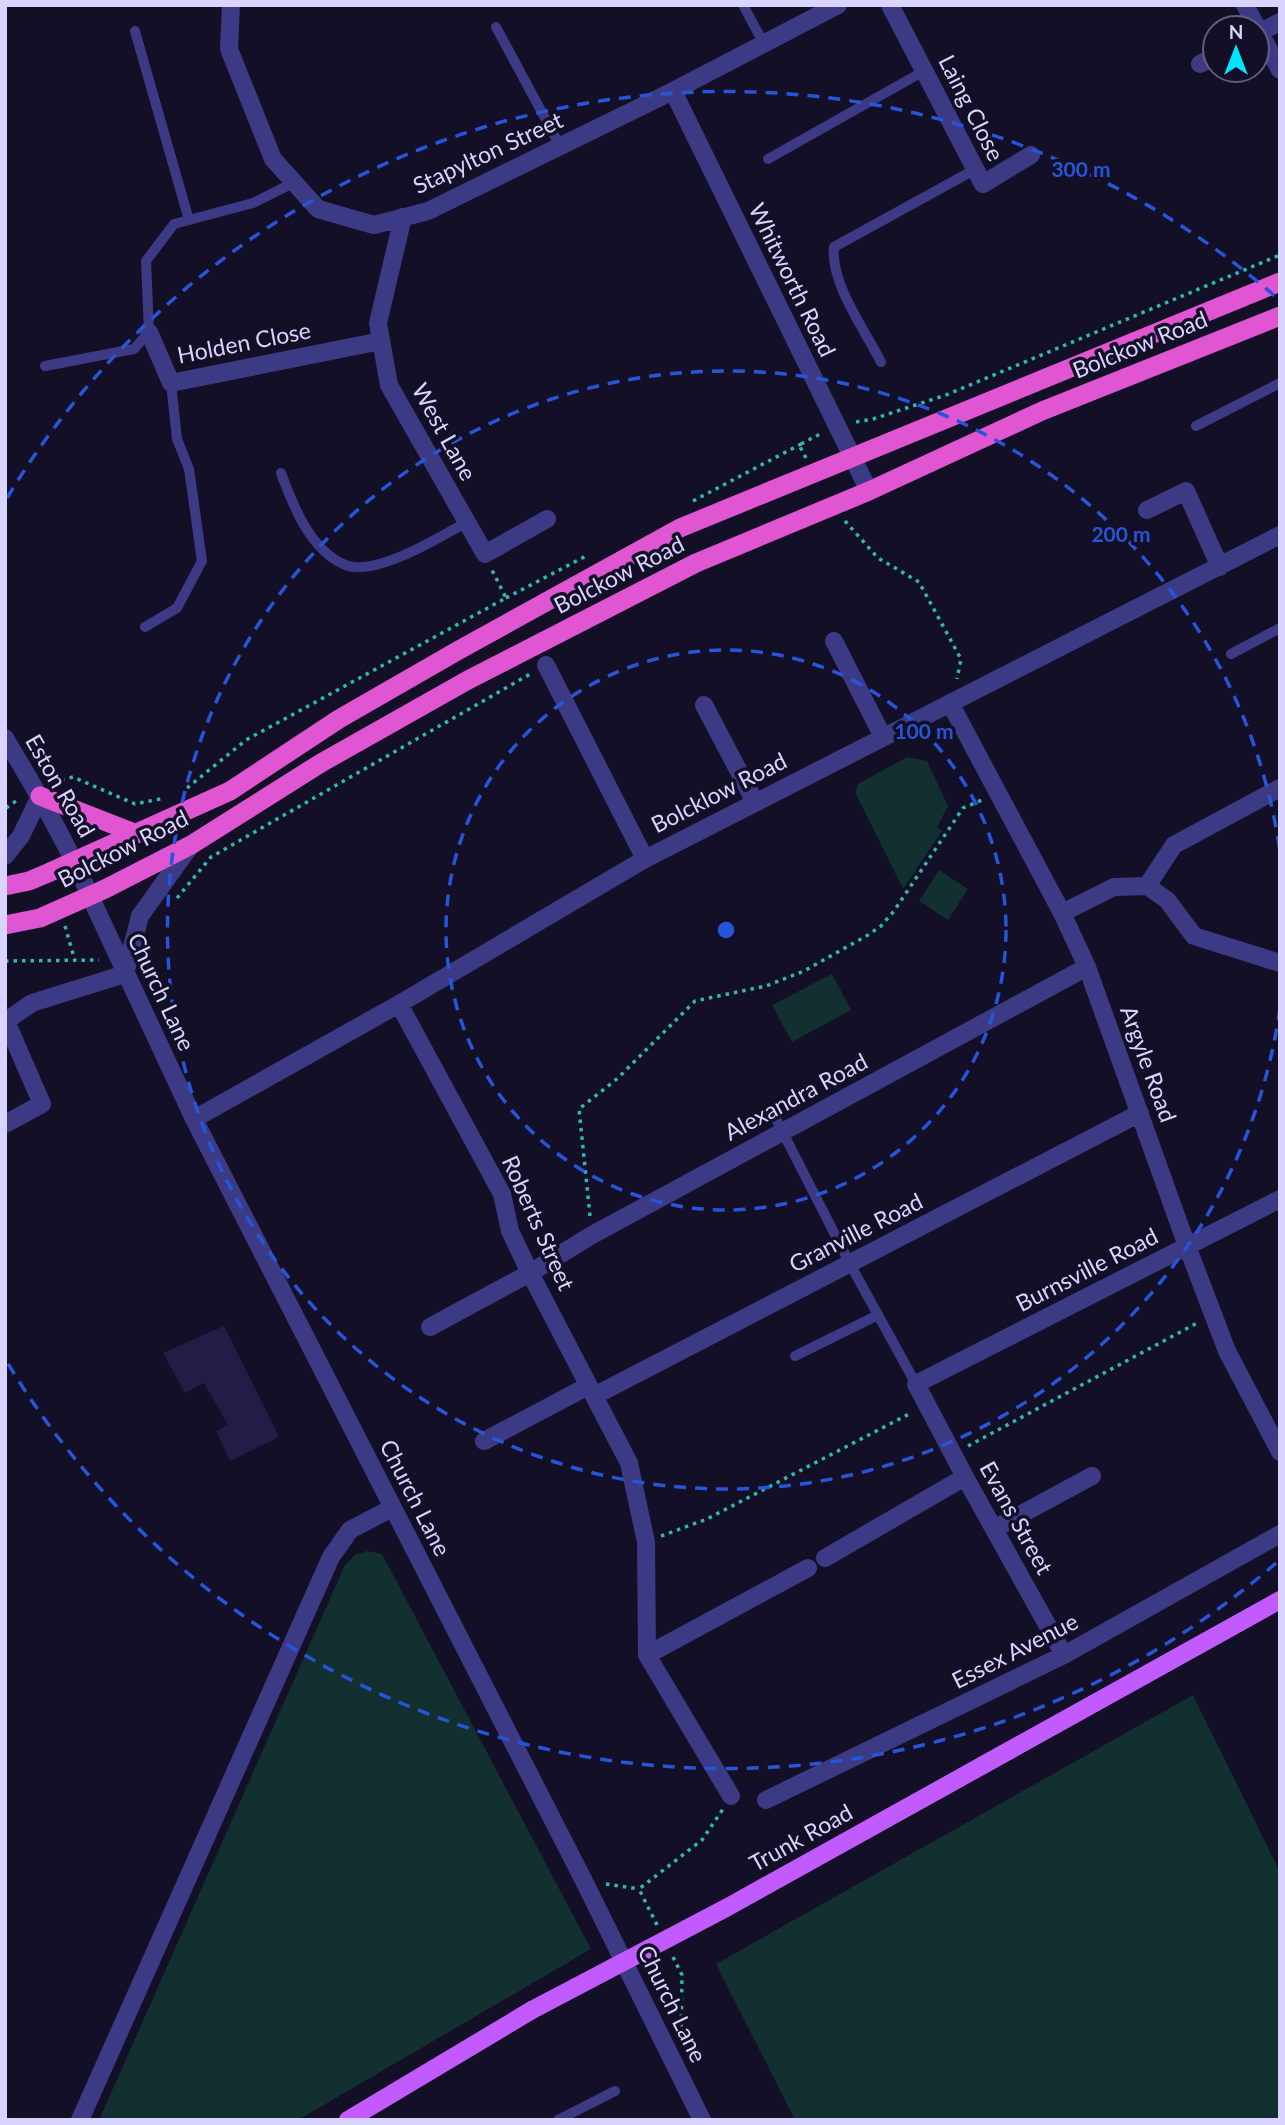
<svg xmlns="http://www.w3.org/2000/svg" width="1285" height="2125" font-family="Lato,sans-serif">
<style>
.green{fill:#12302f}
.building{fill:#241b47}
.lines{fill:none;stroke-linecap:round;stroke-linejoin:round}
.path{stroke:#2fb8b0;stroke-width:3.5;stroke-dasharray:3.5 5;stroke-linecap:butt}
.service{stroke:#3d3a85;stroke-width:10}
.minor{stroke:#3d3a85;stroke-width:18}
.tertiary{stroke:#3d3a85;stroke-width:18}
.primary{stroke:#c25bff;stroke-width:18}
.trunk{stroke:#e055d1;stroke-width:19}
.primary-bridge{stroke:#c25bff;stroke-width:18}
.ring{fill:none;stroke:#2655da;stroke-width:3.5;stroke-dasharray:12 9}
.labels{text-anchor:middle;stroke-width:7;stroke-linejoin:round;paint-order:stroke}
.street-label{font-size:23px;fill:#d9d4ff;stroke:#130f26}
.centre{fill:#2655da;stroke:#130f26;stroke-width:3.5}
.ring-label{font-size:21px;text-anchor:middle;font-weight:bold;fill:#2655da;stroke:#130f26;stroke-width:7;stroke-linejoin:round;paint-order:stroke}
</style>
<rect width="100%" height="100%" fill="#130f26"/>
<path class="green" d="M907,757L927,761L948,806L937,827L942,831L903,889L855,792L858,784Z
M939,870L968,889L948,920L919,901Z
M832,974L851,1010L792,1042L772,1005Z
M367,1551L382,1554L591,1949L298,2120H99L345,1565L355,1555Z
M1193,1695L1280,1872V2120H795L716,1964Z"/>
<path class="building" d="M224,1326L279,1437L230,1461L216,1431L228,1425L204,1383L185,1393L163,1353Z"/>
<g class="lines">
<path class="path" d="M856,422L873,419L946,395L1280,255
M806,458L799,445L822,433
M693,501L801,444
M845,521L878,558L919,582L961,659L957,679
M506,598L586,556
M53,782L73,777L135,804L165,798
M187,788L246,740L506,598L491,568
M6,808L19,799
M177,898L211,857L532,673
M65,926L75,961
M5,961L99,960
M590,1216L579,1109L618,1078L695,1001L766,986L804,971L868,935L881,926L894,911L963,808L982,800
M968,1446L1199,1322
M661,1536L707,1519L911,1413
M606,1884L639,1889
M657,1925L639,1889L702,1840L723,1809
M673,1957L682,1975L681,2038"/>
<path class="service" d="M743,5L764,44
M496,27L560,146
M135,31L189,220
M768,159L924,71
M881,362C865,330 830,283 834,247L974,170
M45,366L134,349L149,332L146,261L174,224L253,203L293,183
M1196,426L1280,383
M281,473C293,505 309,548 343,564C373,579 440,537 467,522
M145,627L177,608L202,561L189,469L177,439L171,383
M1231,654L1280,628
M776,1119L850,1264L916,1384
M795,1356L878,1315
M558,2120L615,2091"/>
<path class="minor" d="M231,5L229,49L273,159L318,209L374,225L428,211L673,91L838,5
M890,5L983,184L1031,155
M1245,5L1280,70
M1257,34L1280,22
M1200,64L1215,56
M673,91L869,491
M403,217L378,323L389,385L485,554L547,519
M149,332L171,383L381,341
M1147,510L1186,491L1220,567
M834,641L883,737
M546,665L645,859
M950,703L1062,913L1087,967L1187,1246L1227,1351L1280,1452
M704,705L755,802
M5,738C36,790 66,841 90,896
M5,856L21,836L40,796
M1147,886L1167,900L1194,936L1280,963
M1062,913L1114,887L1147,886L1174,845L1280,788
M399,1004L502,1194L510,1231L530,1273L629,1463L646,1542L647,1655L731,1796
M194,1119L399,1004L645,859L1280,535
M5,1124L42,1104L6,1021L32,1003L125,974
M430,1327L530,1273L592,1235L1087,967
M594,1396L1140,1113
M484,1441L588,1386
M994,1529L1092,1476
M825,1558L965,1477
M647,1655L808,1568
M1064,1655L965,1477L916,1384L1280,1199
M766,1800L1064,1655L1280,1534
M80,2120L331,1557L350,1530L392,1508"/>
<path class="tertiary" d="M90,896L194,1119L584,1881L702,2120
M125,974L140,916L191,845"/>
<path class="primary" d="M726,1908L1280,1600
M348,2120L532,2010"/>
<path class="trunk" d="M40,796L137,834
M5,886L29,881L48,873L230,791L339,719L459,650L680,528L1280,282
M5,925L40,918L105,889L191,845L321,763L468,680L696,563L869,491L1042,411L1280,316"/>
<path class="primary-bridge" d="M532,2010L726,1908"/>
</g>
<g class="ring">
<circle cx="726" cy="930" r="280"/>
<path d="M1280 1008A559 559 0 1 1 1280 852"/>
<path d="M1276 1563A839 839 0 0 1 7 1362M7 498A839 839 0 0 1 1276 297"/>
</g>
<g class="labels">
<g class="street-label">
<text transform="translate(971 108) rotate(63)" y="8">Laing Close</text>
<text transform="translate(488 153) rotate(-25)" y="8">Stapylton Street</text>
<text transform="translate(792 280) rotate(64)" y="8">Whitworth Road</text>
<text transform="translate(244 343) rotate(-11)" y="8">Holden Close</text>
<text transform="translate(1140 345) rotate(-22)" y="8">Bolckow Road</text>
<text transform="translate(444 432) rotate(61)" y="8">West Lane</text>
<text transform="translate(619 575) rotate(-27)" y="8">Bolckow Road</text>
<text transform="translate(60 786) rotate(60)" y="8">Eston Road</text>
<text transform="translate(719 793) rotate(-27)" y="8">Bolcklow Road</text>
<text transform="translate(123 849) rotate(-27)" y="8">Bolckow Road</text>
<text transform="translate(161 992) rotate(65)" y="8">Church Lane</text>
<text transform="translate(1148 1064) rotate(70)" y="8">Argyle Road</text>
<text transform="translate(796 1097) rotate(-28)" y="8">Alexandra Road</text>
<text transform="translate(538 1223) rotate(66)" y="8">Roberts Street</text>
<text transform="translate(856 1233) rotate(-27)" y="8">Granville Road</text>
<text transform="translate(1087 1270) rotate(-27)" y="8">Burnsville Road</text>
<text transform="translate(415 1498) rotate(63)" y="8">Church Lane</text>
<text transform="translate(1016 1518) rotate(61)" y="8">Evans Street</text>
<text transform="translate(1015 1651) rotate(-27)" y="8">Essex Avenue</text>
<text transform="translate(801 1838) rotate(-29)" y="8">Trunk Road</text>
<text transform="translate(672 2004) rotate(64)" y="8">Church Lane</text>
</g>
</g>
<circle cx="726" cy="930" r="10" class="centre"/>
<g class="ring-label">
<text x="1081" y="177">300 m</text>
<text x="1121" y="542">200 m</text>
<text x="924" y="739">100 m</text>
</g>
<rect width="1285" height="2125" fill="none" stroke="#d9d4ff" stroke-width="14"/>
<g transform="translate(1236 49)"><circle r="33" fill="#130f26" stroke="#625e7d" stroke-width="2"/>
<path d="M0-5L12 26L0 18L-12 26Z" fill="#00e5ff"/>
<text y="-10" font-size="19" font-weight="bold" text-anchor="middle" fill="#d9d4ff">N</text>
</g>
</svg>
